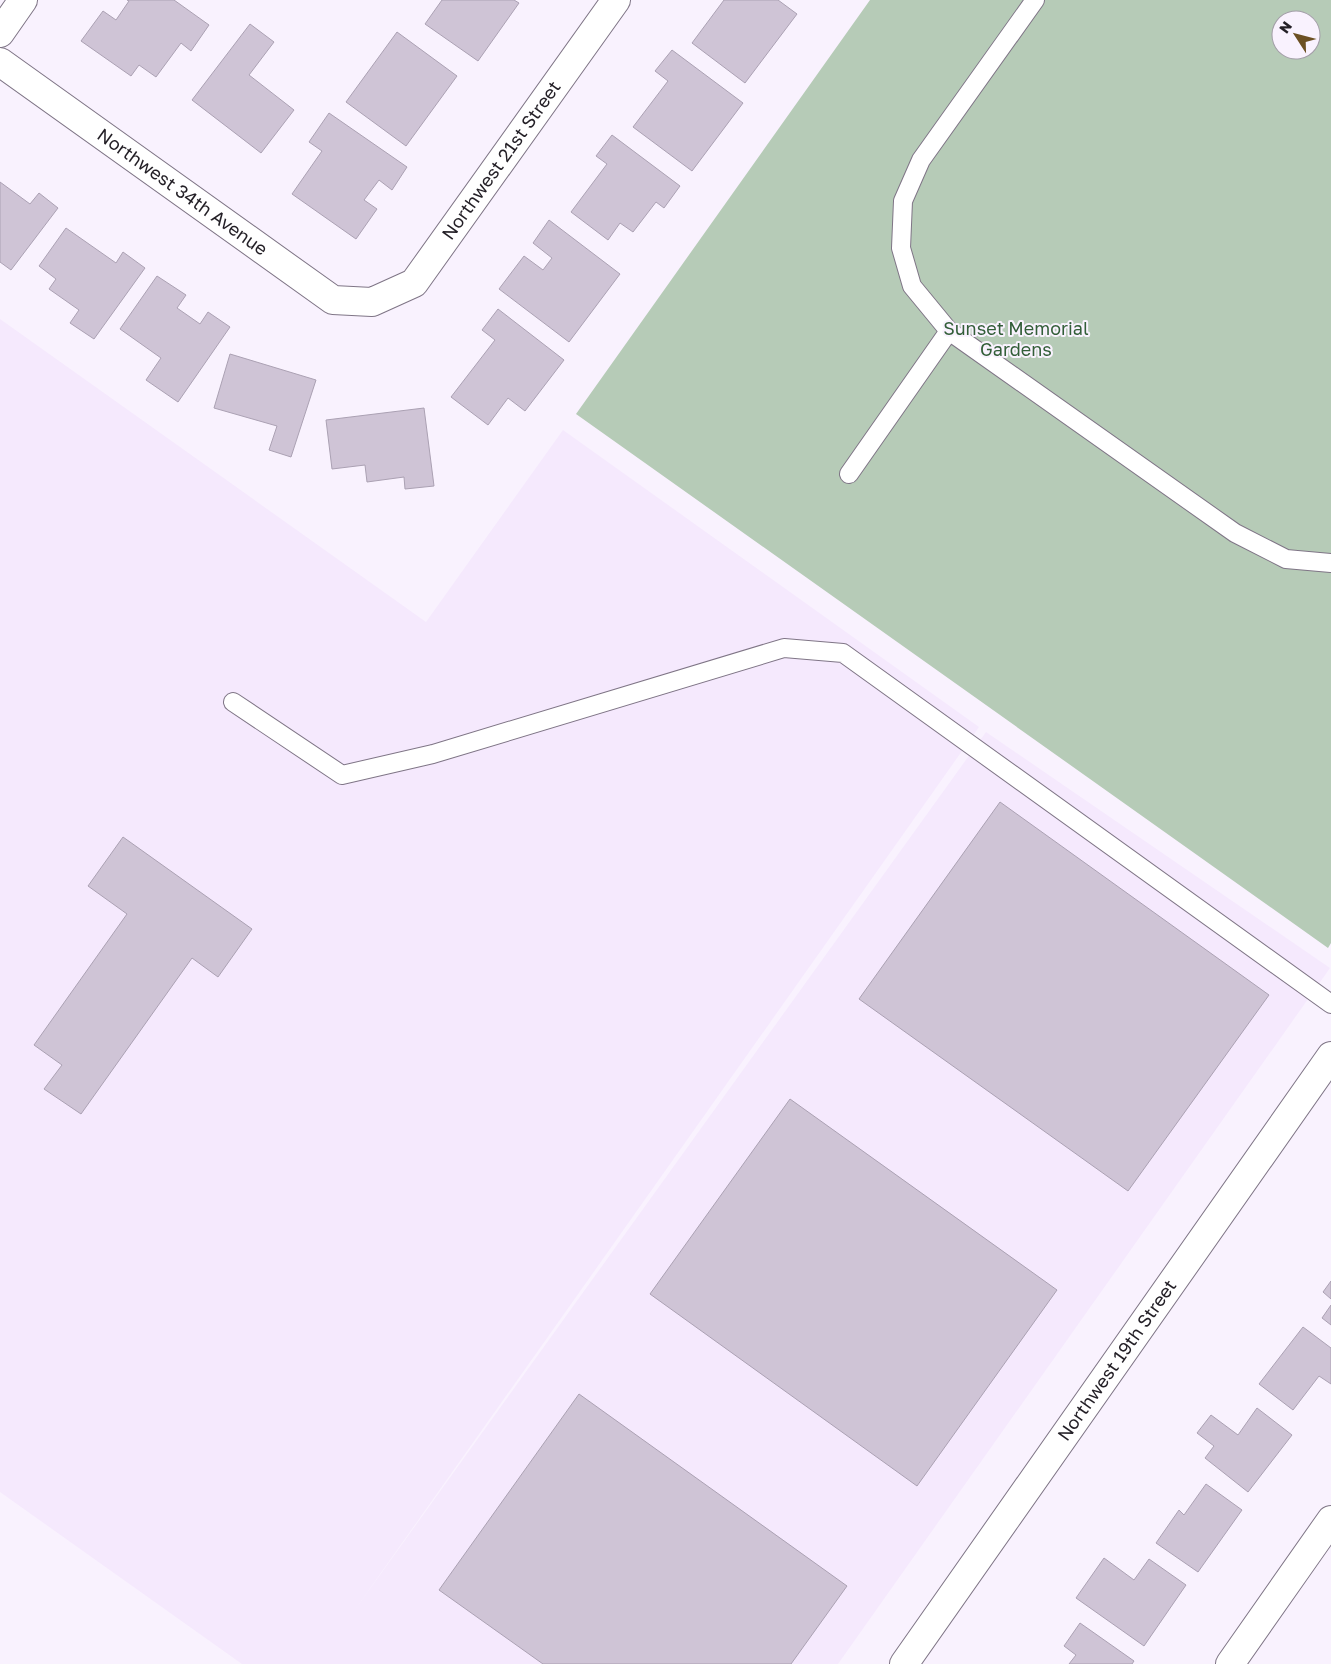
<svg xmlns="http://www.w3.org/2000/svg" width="1331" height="1664" font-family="'Golos Text',sans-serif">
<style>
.built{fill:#f5e9fd}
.green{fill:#b6cbb7;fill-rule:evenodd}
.building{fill:#cfc4d6;stroke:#aba1b3}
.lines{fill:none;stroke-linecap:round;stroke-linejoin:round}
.service-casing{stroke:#7f7586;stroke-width:20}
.minor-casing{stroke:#7f7586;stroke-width:30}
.tertiary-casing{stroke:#7f7586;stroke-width:30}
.service{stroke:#fff;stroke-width:18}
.minor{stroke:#fff;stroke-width:28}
.tertiary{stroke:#fff;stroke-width:28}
.labels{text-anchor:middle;stroke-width:4;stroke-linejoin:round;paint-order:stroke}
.street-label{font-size:18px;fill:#231f26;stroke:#f9f2fe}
.park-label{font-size:18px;fill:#325e38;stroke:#f9f2fe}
</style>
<rect width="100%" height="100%" fill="#f9f2fe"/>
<path class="built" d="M0,319L426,622L563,430L979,727L354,1611L986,732L1330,968L838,1664H242L0,1492Z"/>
<path class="green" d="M870,0H1331V943L1328,948L576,414ZM1281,20H1311V50H1281Z"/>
<path class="building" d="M127,0H174L209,25L191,51L181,43L156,77L139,65L131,76L81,41L103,11L116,20L129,1Z
M442,0H514L519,3L478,61L425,24Z
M724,0H778L797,14L745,83L692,43Z
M250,24L274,42L249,75L294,110L261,153L192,100Z
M397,32L457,76L406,146L346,102Z
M672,50L743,103L692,171L633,127L668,81L655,71Z
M329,113L407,167L392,190L379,180L364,200L377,209L356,239L292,194L322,151L309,142Z
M612,135L680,186L664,208L656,202L633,232L620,223L608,240L571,212L607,164L596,156Z
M0,182L30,204L39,193L58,208L11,270L0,262Z
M549,220L620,274L569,342L499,289L524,256L543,270L552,258L533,243Z
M66,228L116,263L123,252L145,268L94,339L70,323L79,310L49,289L56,279L39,266Z
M157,276L186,295L177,308L200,324L208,312L230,327L178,402L146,380L161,358L120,329Z
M498,309L564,360L525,411L508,398L488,425L451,397L495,340L482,330Z
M230,354L316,380L291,457L269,450L277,426L214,408Z
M424,408L434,486L405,489L404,477L367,482L365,465L332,469L326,420Z
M1000,802L1269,995L1128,1191L859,999Z
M123,837L252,929L218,977L192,958L81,1114L44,1089L62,1065L34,1045L127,914L88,886Z
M790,1099L1057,1290L917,1486L650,1294Z
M1331,1281V1299L1323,1292Z
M1331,1305V1325L1322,1318Z
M1303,1327L1331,1348V1384L1319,1376L1293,1410L1259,1384Z
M579,1394L847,1586L791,1664H543L439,1590Z
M1257,1408L1292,1435L1248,1492L1205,1458L1214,1446L1197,1433L1211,1415L1238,1435Z
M1206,1484L1242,1510L1198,1572L1156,1543L1179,1510L1184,1515Z
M1104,1558L1134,1580L1149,1559L1186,1585L1144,1646L1076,1598Z
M1080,1623L1134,1661L1132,1664H1069L1076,1655L1064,1646Z"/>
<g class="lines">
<defs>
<path id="service" d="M949,331L912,286L901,248L903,201L921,160L1035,0
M849,474L949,331L1235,533L1286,559L1331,563
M233,702L342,775L433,754L784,648L843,653L1331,1004"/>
<g id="minor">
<path d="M0,33L23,0"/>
<path id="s1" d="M0,62L333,300L372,302L414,283L616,0"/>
<path d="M1230,1664L1331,1520"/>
</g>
<g id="tertiary">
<path id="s2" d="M904,1664L1331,1056"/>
</g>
</defs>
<use href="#service" class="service-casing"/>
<use href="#minor" class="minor-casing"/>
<use href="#tertiary" class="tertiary-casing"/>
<use href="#service" class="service"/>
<use href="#minor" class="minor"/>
<use href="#tertiary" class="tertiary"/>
</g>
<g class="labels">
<g class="street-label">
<text dy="6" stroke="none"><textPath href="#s1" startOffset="645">Northwest 21st Street</textPath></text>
<text dy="6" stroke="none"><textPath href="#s1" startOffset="224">Northwest 34th Avenue</textPath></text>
<text dy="6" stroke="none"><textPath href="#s2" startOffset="371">Northwest 19th Street</textPath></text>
</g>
<g class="park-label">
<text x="1016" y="335">Sunset Memorial<tspan x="1016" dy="21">Gardens</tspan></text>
</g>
</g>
<g transform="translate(1296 35) rotate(306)"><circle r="24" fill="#f9f2fe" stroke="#a39ea8"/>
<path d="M0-4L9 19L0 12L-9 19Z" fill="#6c5023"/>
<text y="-8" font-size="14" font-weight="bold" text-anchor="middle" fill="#231f26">N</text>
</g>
</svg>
